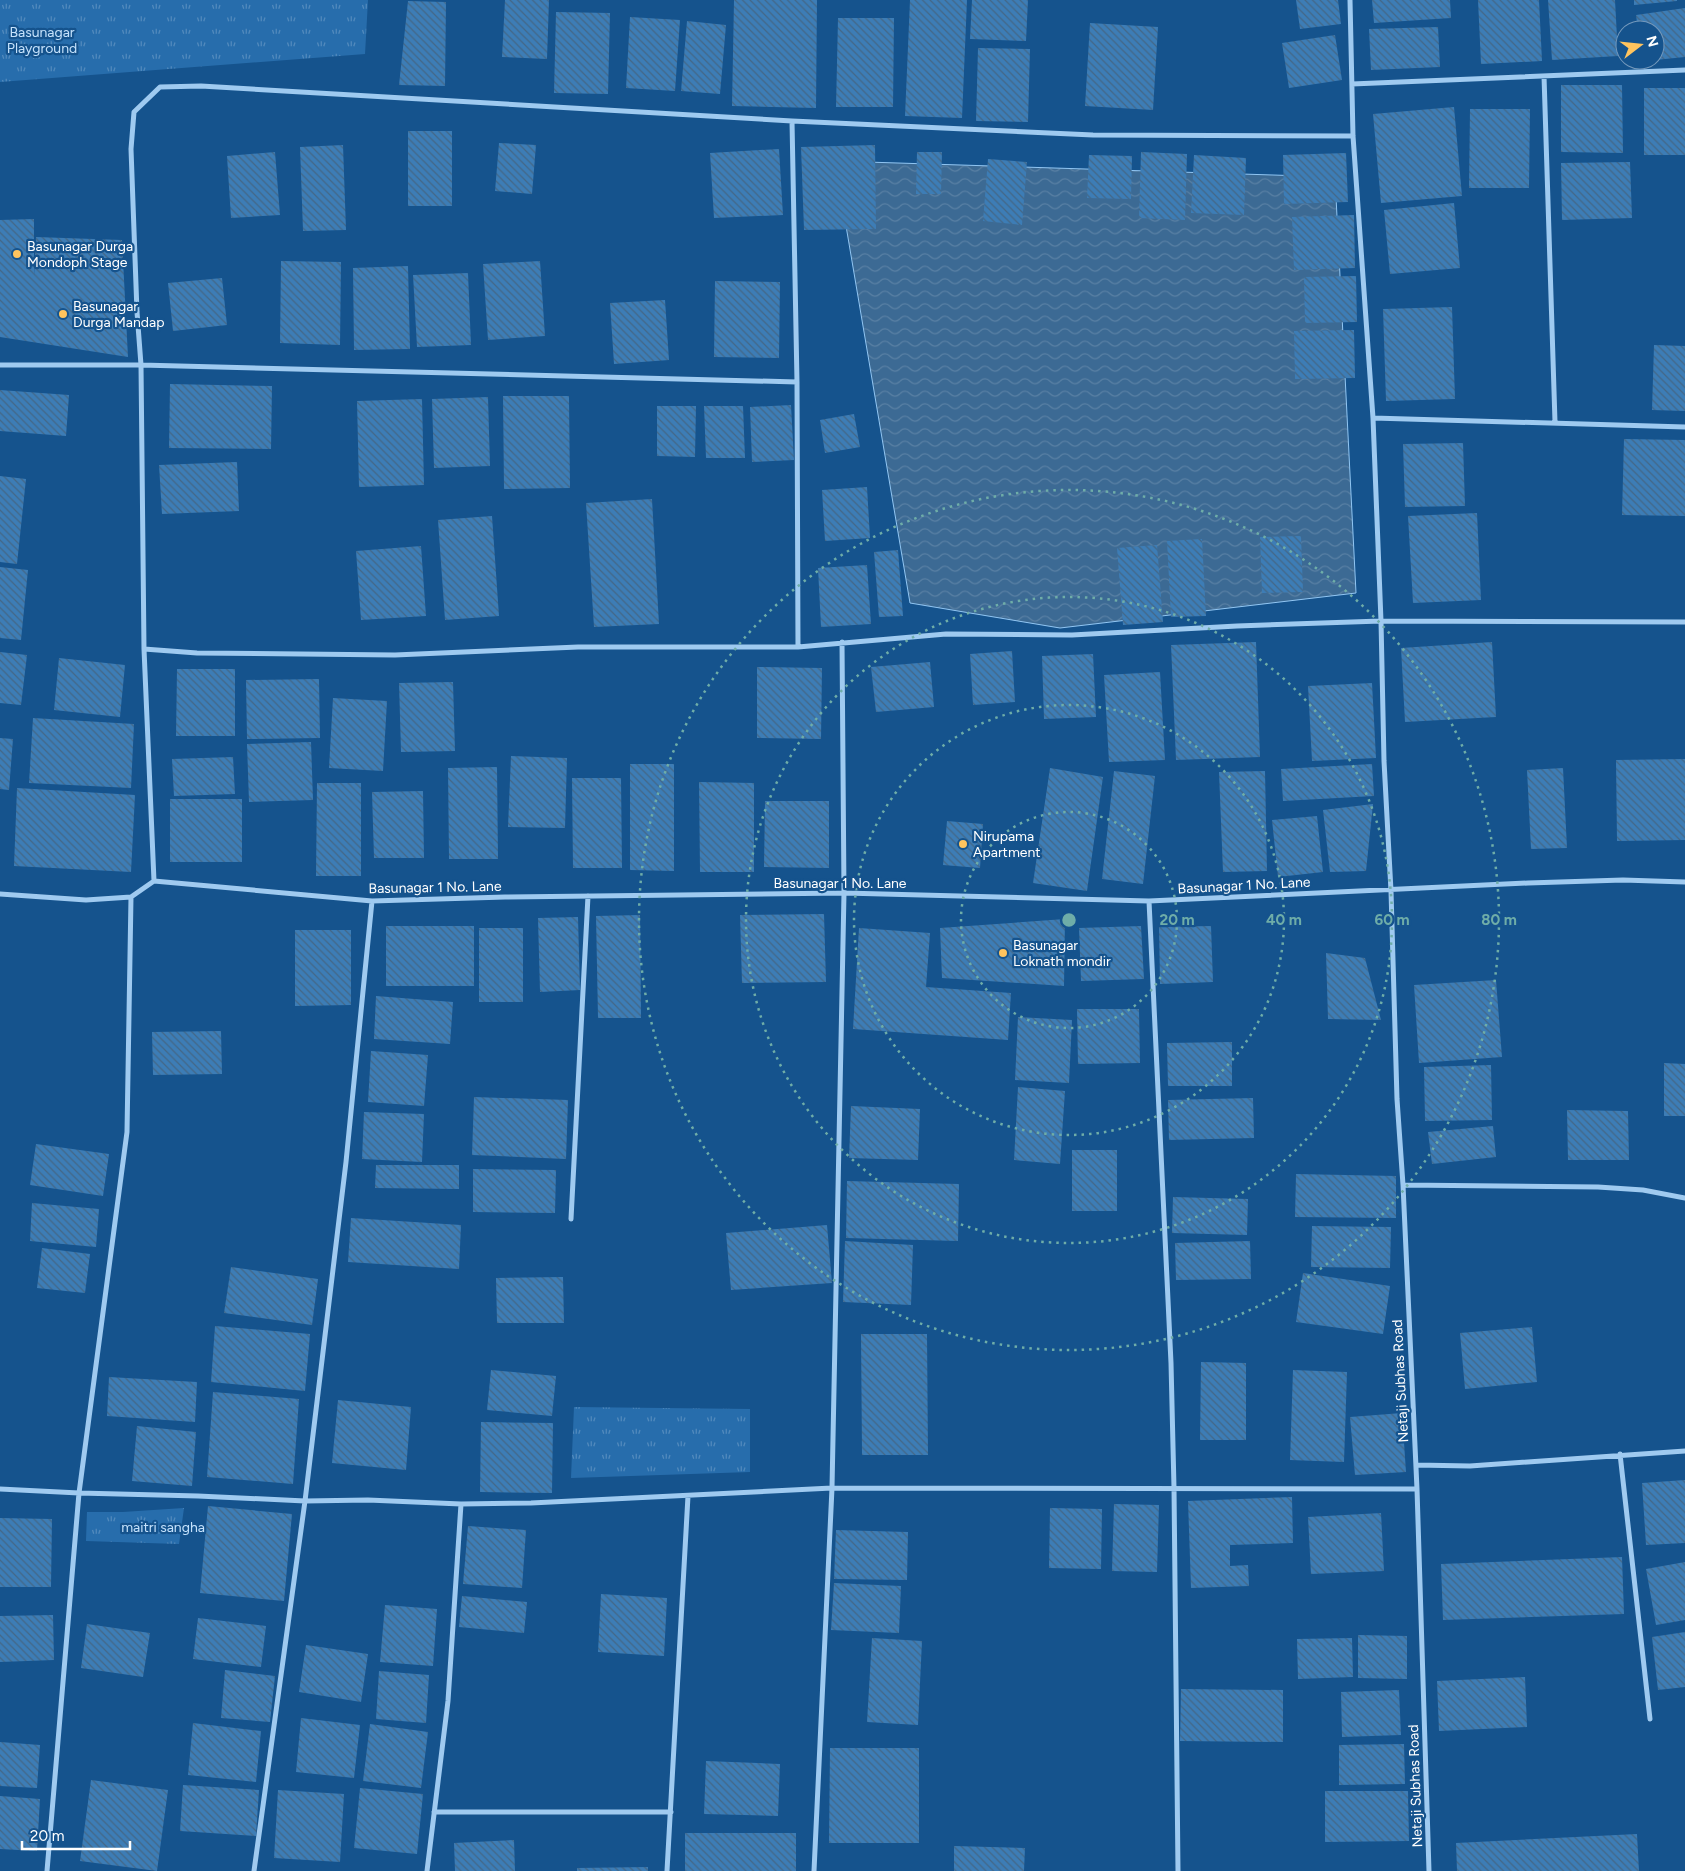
<svg xmlns="http://www.w3.org/2000/svg" width="1685" height="1871" font-family="Figtree,sans-serif">
<style>
.park{fill:url(#park-tufts)}
.water{fill:url(#water-waves);stroke:#91c6f3}
.building{fill:url(#building-back-hatch)}
.lines{fill:none;stroke-linecap:round;stroke-linejoin:round}
.minor{stroke:#9fcaf0;stroke-width:5}
.ring{fill:none;stroke:#6fada8;stroke-width:2.5;stroke-dasharray:2.5 5}
.poi-dot{fill:#ffc45e;stroke:#15538d;stroke-width:2}
.labels{text-anchor:middle;stroke-width:4.5;stroke-linejoin:round;paint-order:stroke}
.park-label{font-size:14px;fill:#c5e2fc;stroke:#15538d}
.poi-label{font-size:14px;fill:#fff;stroke:#15538d;text-anchor:start}
.street-label{font-size:14px;fill:#fff;stroke:#15538d}
.centre{fill:#6fada8;stroke:#15538d;stroke-width:2.5}
.ring-label{font-size:15px;text-anchor:middle;font-weight:bold;fill:#6fada8;stroke:#15538d;stroke-width:4.5;stroke-linejoin:round;paint-order:stroke}
</style>
<defs>
<pattern id="park-tufts" width="24" height="20" patternUnits="userSpaceOnUse" patternTransform="scale(1.25)"><rect width="24" height="20" fill="#276dac"/><path d="M3 7l-1-3M5 7V3M7 7l1-3M15 17l-1-3M17 17v-4M19 17l1-3" fill="none" stroke="#528abd"/></pattern>
<pattern id="water-waves" width="16" height="10" patternUnits="userSpaceOnUse" patternTransform="scale(1.25)"><rect width="16" height="10" fill="#3c6a94"/><path d="M0 5q4-4 8 0t8 0" fill="none" stroke="#5980a4"/></pattern>
<pattern id="building-back-hatch" width="6" height="6" patternUnits="userSpaceOnUse" patternTransform="scale(1.25)"><rect width="6" height="6" fill="#3d7db6"/><path d="M-1 5l2 2M0 0l6 6M5-1l2 2" fill="none" stroke="#446786"/></pattern>
</defs>
<rect width="100%" height="100%" fill="#15538d"/>
<path class="park" d="M0,0H368L365,54L0,82Z
M574,1407L750,1409V1472L571,1478Z
M184,1508L179,1544L86,1541L87,1512H123Z"/>
<path class="water" d="M835,161L1335,177L1356,593L1060,628L910,603Z"/>
<path class="building" d="M505,0H549L547,59L502,57Z
M734,0H817L816,108L732,106Z
M910,0H967L962,118L905,116Z
M972,0H1028L1026,41L970,39Z
M1296,0H1338L1341,24L1300,29Z
M1372,0H1450L1451,18L1374,23Z
M1478,0H1539L1542,61L1481,64Z
M1548,0H1615L1618,56L1552,60Z
M1634,0H1677V1L1634,5Z
M408,1L446,2L445,86L399,85Z
M1685,8V57L1655,60V30H1638L1636,15Z
M556,12L610,13L608,94L554,93Z
M630,17L680,20L675,91L626,88Z
M838,18H894L893,107H836Z
M687,21L726,25L720,94L681,91Z
M1090,23L1158,27L1153,110L1085,106Z
M1438,27L1440,67L1371,70L1369,29Z
M1335,35L1342,80L1289,88L1282,43Z
M978,48L1030,49L1028,122L976,121Z
M1561,85H1622L1623,153L1561,152Z
M1644,88H1685V155H1644Z
M1454,107L1462,196L1381,203L1373,114Z
M1470,109H1530L1529,188H1469Z
M408,131H452V206H408Z
M499,143L536,145L532,194L495,191Z
M343,145L346,230L303,231L300,147Z
M875,145L876,229L804,230L801,147Z
M779,149L783,215L714,218L710,153Z
M275,152L280,215L231,218L227,156Z
M917,152H942L941,194H916Z
M1141,152L1187,154L1185,220L1139,218Z
M1346,153L1348,202L1284,204L1283,155Z
M1089,155L1132,156L1131,199L1087,198Z
M1194,155L1246,158L1244,215L1191,213Z
M988,159L1027,162L1022,225L983,221Z
M1630,162L1632,218L1562,220L1561,163Z
M1454,203L1460,268L1390,274L1384,210Z
M1354,215L1355,268L1294,270L1292,217Z
M34,219V276L36,237L122,240L128,357L0,337V220Z
M281,261L341,262L340,345L280,343Z
M540,261L545,336L488,340L483,264Z
M408,266L410,349L354,350L353,268Z
M468,273L471,345L417,347L413,275Z
M1356,276L1357,322L1305,323L1304,277Z
M222,278L227,325L173,331L168,283Z
M715,281L780,282L779,358L714,357Z
M665,300L669,360L614,364L610,303Z
M1452,307L1455,399L1386,401L1383,309Z
M1354,330L1355,378L1295,379L1294,331Z
M1654,345L1685,346V411L1652,410Z
M170,384L272,386L271,449L169,448Z
M0,390L69,395L66,436L0,431Z
M503,396H569L570,488L504,489Z
M488,397L490,466L434,468L432,399Z
M422,399L424,485L359,487L357,401Z
M791,405L794,460L752,462L750,407Z
M657,406H696L695,457L657,456Z
M704,406H743L745,458H706Z
M854,414L860,447L825,453L820,420Z
M1624,439L1685,440V516L1622,515Z
M1463,443L1465,506L1405,507L1403,444Z
M237,462L239,511L162,514L159,465Z
M0,476L26,479L17,564L0,562Z
M867,487L870,538L825,541L822,490Z
M652,499L659,624L594,627L586,503Z
M1477,513L1481,600L1413,603L1408,516Z
M492,516L499,616L445,620L438,520Z
M1301,536L1303,592L1262,593L1260,537Z
M1202,539L1206,616L1171,617L1167,541Z
M1157,545L1163,622L1123,625L1117,548Z
M421,546L426,616L361,620L356,551Z
M898,550L903,616L879,617L874,552Z
M867,565L871,624L821,627L818,568Z
M0,567L28,570L21,640L0,638Z
M1256,642L1260,757L1176,760L1171,645Z
M1492,642L1496,717L1405,722L1401,648Z
M1012,651L1015,702L973,705L970,654Z
M0,652L27,655L21,705L0,703Z
M1093,654L1096,717L1044,719L1042,656Z
M59,658L125,665L120,717L54,710Z
M930,662L934,707L876,712L871,667Z
M757,667L822,668L821,739L757,738Z
M177,669H235V736H176Z
M1160,672L1165,760L1109,762L1104,675Z
M319,679L320,738L247,739L246,680Z
M453,682L455,751L401,752L399,683Z
M1372,683L1376,758L1312,761L1308,686Z
M333,698L387,701L383,771L329,768Z
M33,718L134,724L131,788L29,783Z
M0,738L13,739L9,790L0,789Z
M311,742L313,800L249,802L247,744Z
M511,756L567,758L565,828L508,827Z
M233,757L235,794L174,796L172,759Z
M1685,759V840L1617,841L1616,760Z
M630,764H674V871L630,870Z
M1372,764L1374,796L1283,801L1281,769Z
M497,767L498,859H449L448,768Z
M1050,768L1103,777L1087,891L1033,883Z
M1563,768L1567,848L1531,849L1527,770Z
M1114,771L1155,776L1143,884L1102,879Z
M1265,771L1267,871L1223,872L1219,772Z
M572,778H621L622,868H573Z
M699,782L754,783V872H700Z
M317,783H361V876H316Z
M17,788L135,795L131,872L14,866Z
M423,791L424,858H374L372,792Z
M170,799H242V862H170Z
M765,801H829V868L764,867Z
M1373,804L1366,871L1330,872L1323,810Z
M1317,816L1323,872L1278,877L1272,820Z
M947,821L983,824L980,868L943,865Z
M824,914L826,982L742,983L740,915Z
M640,915L641,1018H598L596,916Z
M578,917L580,990L540,992L538,918Z
M1065,919L1064,986L942,978L940,928Z
M386,926H474V986H386Z
M1141,926L1144,979L1081,981L1079,928Z
M1211,926L1213,982L1160,984L1159,927Z
M479,928H523V1002H479Z
M859,928L930,933L926,987L1011,993L1008,1040L853,1029Z
M295,930H351V1005L295,1006Z
M1326,953L1365,958L1381,1020L1328,1019Z
M1496,980L1502,1057L1419,1063L1414,985Z
M376,996L453,1002L450,1044L374,1039Z
M1077,1009H1139L1140,1063L1078,1064Z
M1018,1017L1072,1020L1069,1083L1015,1080Z
M221,1031L222,1074L153,1075L152,1032Z
M1232,1042V1086H1168L1167,1043Z
M371,1051L428,1055L424,1106L368,1102Z
M1664,1063L1685,1064V1116H1664Z
M1491,1065L1492,1120L1425,1121L1424,1067Z
M1018,1087L1065,1091L1060,1164L1014,1160Z
M474,1097L568,1100L566,1159L472,1155Z
M1253,1098L1254,1138L1169,1140L1168,1100Z
M851,1106L920,1109L918,1160L849,1158Z
M1567,1110L1628,1111L1629,1160H1568Z
M364,1112L424,1114L422,1162L362,1159Z
M1493,1126L1496,1157L1432,1164L1428,1132Z
M36,1144L109,1154L103,1196L30,1185Z
M1072,1150H1117V1211H1072Z
M376,1165H459V1189L375,1188Z
M473,1169L556,1170L555,1213L473,1212Z
M1296,1174L1396,1176V1218L1295,1217Z
M847,1181L959,1184L958,1241L846,1238Z
M1173,1197L1248,1199L1247,1235L1172,1233Z
M32,1203L99,1209L96,1247L30,1241Z
M351,1218L461,1225L459,1269L348,1262Z
M827,1225L832,1283L731,1290L726,1233Z
M1312,1226L1391,1227L1390,1268L1311,1267Z
M845,1241L913,1245L911,1305L843,1302Z
M1250,1241L1251,1279L1176,1280L1175,1243Z
M42,1248L90,1254L85,1293L37,1288Z
M231,1267L318,1279L312,1325L224,1313Z
M1303,1273L1390,1286L1383,1334L1296,1322Z
M563,1277L564,1323H497L496,1278Z
M215,1326L310,1334L305,1391L211,1382Z
M1532,1327L1537,1382L1465,1389L1460,1333Z
M861,1334H927L928,1455H862Z
M1201,1362L1246,1363V1440H1200Z
M491,1370L556,1376L552,1416L487,1410Z
M1293,1370L1347,1372L1344,1462L1290,1460Z
M109,1377L197,1382L195,1422L107,1416Z
M213,1392L299,1399L293,1484L207,1477Z
M338,1400L411,1407L406,1470L332,1463Z
M1402,1413L1406,1472L1355,1475L1350,1417Z
M481,1422L553,1423L552,1493L480,1492Z
M137,1426L196,1432L192,1486L132,1481Z
M1685,1480V1543L1646,1545L1642,1483Z
M1292,1497L1293,1543L1230,1545V1566L1248,1565L1249,1586L1191,1588L1188,1501Z
M1114,1504L1159,1505L1157,1572L1112,1571Z
M208,1506L292,1514L284,1601L200,1593Z
M1050,1508L1102,1509L1101,1569L1049,1568Z
M1381,1513L1384,1571L1311,1574L1308,1517Z
M0,1518L52,1519L51,1587H0Z
M468,1526L526,1530L522,1588L463,1584Z
M836,1530L908,1532L907,1580L834,1579Z
M1622,1557L1624,1614L1443,1620L1441,1564Z
M1685,1562V1620L1656,1625L1646,1569Z
M834,1583L901,1586L899,1633L831,1630Z
M601,1594L667,1598L664,1656L598,1652Z
M462,1596L527,1602L524,1633L459,1627Z
M385,1605L437,1609L433,1666L380,1662Z
M53,1615L54,1660L0,1662V1616Z
M198,1618L266,1626L261,1667L193,1659Z
M87,1624L150,1633L143,1677L81,1668Z
M1685,1632V1687L1658,1690L1652,1637Z
M1358,1635L1407,1636V1679L1358,1678Z
M872,1638L922,1641L918,1725L867,1722Z
M1352,1638L1353,1677L1298,1679L1297,1639Z
M306,1645L368,1654L361,1702L299,1692Z
M225,1670L275,1676L270,1722L221,1718Z
M379,1671L429,1675L426,1723L376,1719Z
M1525,1677L1527,1727L1439,1731L1437,1681Z
M1181,1689L1283,1690V1742L1180,1741Z
M1399,1690L1401,1735L1342,1737L1341,1692Z
M301,1718L360,1725L354,1778L296,1772Z
M193,1723L261,1731L256,1782L188,1775Z
M370,1724L428,1732L421,1788L363,1781Z
M0,1742L40,1745L37,1788L0,1786Z
M1404,1744L1405,1784L1339,1785V1745Z
M830,1748H919V1843H829Z
M706,1761L780,1764L778,1816L704,1814Z
M91,1780L168,1790L157,1871L80,1861Z
M183,1785L259,1790L256,1836L180,1831Z
M360,1788L423,1794L417,1854L354,1848Z
M278,1790L344,1794L340,1862L274,1858Z
M1325,1791H1408L1409,1841L1325,1842Z
M0,1796L40,1799L37,1851L0,1849Z
M685,1833H796V1871H685Z
M1637,1834L1639,1871H1457L1456,1843Z
M514,1840L515,1871H455L454,1843Z
M954,1846L1025,1848L1024,1871H954Z
M648,1867V1871H577V1868Z"/>
<g class="lines">
<path class="minor" d="M1350,0L1353,136L1373,418L1381,621L1384,761L1391,891L1397,1099L1403,1185L1417,1489L1429,1871
M1544,76L1555,422
M1352,84L1685,70
M792,121L797,382L798,647
M0,365H141L797,382
M1373,418L1685,427
M144,649L197,653L395,655L578,647H798L946,634L1072,635L1237,626L1381,621L1685,622
M154,881L144,649L141,365L137,312L131,149L134,112L160,87L201,86L792,121L1093,135L1353,136
M0,894L86,900L131,897L154,881L372,901L505,897L844,893L1149,901L1528,883L1623,880L1685,882
M1149,901L1171,1363L1174,1488L1178,1871
M1403,1185L1598,1187L1643,1190L1685,1198
M571,1219L588,896
M1620,1454L1650,1719
M1416,1465L1470,1466L1685,1451
M0,1489L79,1493L127,1132L131,897
M434,1812H671
M47,1871L79,1493L198,1496L305,1501L368,1500L461,1504L531,1503L832,1488L1417,1489
M254,1871L305,1501L346,1162L372,901
M427,1871L448,1701L461,1504
M667,1871L688,1496
M814,1871L832,1488L844,893L842,642"/>
</g>
<g class="ring">
<circle cx="1069" cy="920" r="108"/>
<circle cx="1069" cy="920" r="215"/>
<circle cx="1069" cy="920" r="323"/>
<circle cx="1069" cy="920" r="430"/>
</g>
<g class="poi-dot">
<circle cx="17" cy="254" r="5"/>
<circle cx="63" cy="314" r="5"/>
<circle cx="963" cy="844" r="5"/>
<circle cx="1003" cy="953" r="5"/>
</g>
<g class="labels">
<g class="park-label">
<text x="42" y="37">Basunagar<tspan x="42" dy="16">Playground</tspan></text>
<text x="163" y="1532">maitri sangha</text>
</g>
<g class="poi-label">
<text x="27" y="251">Basunagar Durga<tspan x="27" dy="16">Mondoph Stage</tspan></text>
<text x="73" y="311">Basunagar<tspan x="73" dy="16">Durga Mandap</tspan></text>
<text x="973" y="841">Nirupama<tspan x="973" dy="16">Apartment</tspan></text>
<text x="1013" y="950">Basunagar<tspan x="1013" dy="16">Loknath mondir</tspan></text>
</g>
<g class="street-label">
<text x="840" y="888">Basunagar 1 No. Lane</text>
<text transform="translate(1244 885) rotate(-3)" y="5">Basunagar 1 No. Lane</text>
<text transform="translate(435 887) rotate(-1)" y="5">Basunagar 1 No. Lane</text>
<text transform="translate(1400 1381) rotate(-93)" y="5">Netaji Subhas Road</text>
<text transform="translate(1415 1786) rotate(-92)" y="5">Netaji Subhas Road</text>
</g>
</g>
<circle cx="1069" cy="920" r="8" class="centre"/>
<g class="ring-label">
<text x="1177" y="925">20 m</text>
<text x="1284" y="925">40 m</text>
<text x="1392" y="925">60 m</text>
<text x="1499" y="925">80 m</text>
</g>
<g transform="translate(1640 45) rotate(74)"><circle r="24" fill="#15538d" stroke="#7398bb"/>
<path d="M0-4L9 19L0 12L-9 19Z" fill="#ffc45e"/>
<text y="-8" font-size="14" font-weight="bold" text-anchor="middle" fill="#ffffff">N</text>
</g>
<path d="M22 1841v8h108v-8" fill="none" stroke="#ffffff" stroke-width="2.5"/>
<text x="30" y="1841" font-size="15" fill="#ffffff" stroke="#15538d" stroke-width="4" paint-order="stroke">20 m</text>
</svg>
